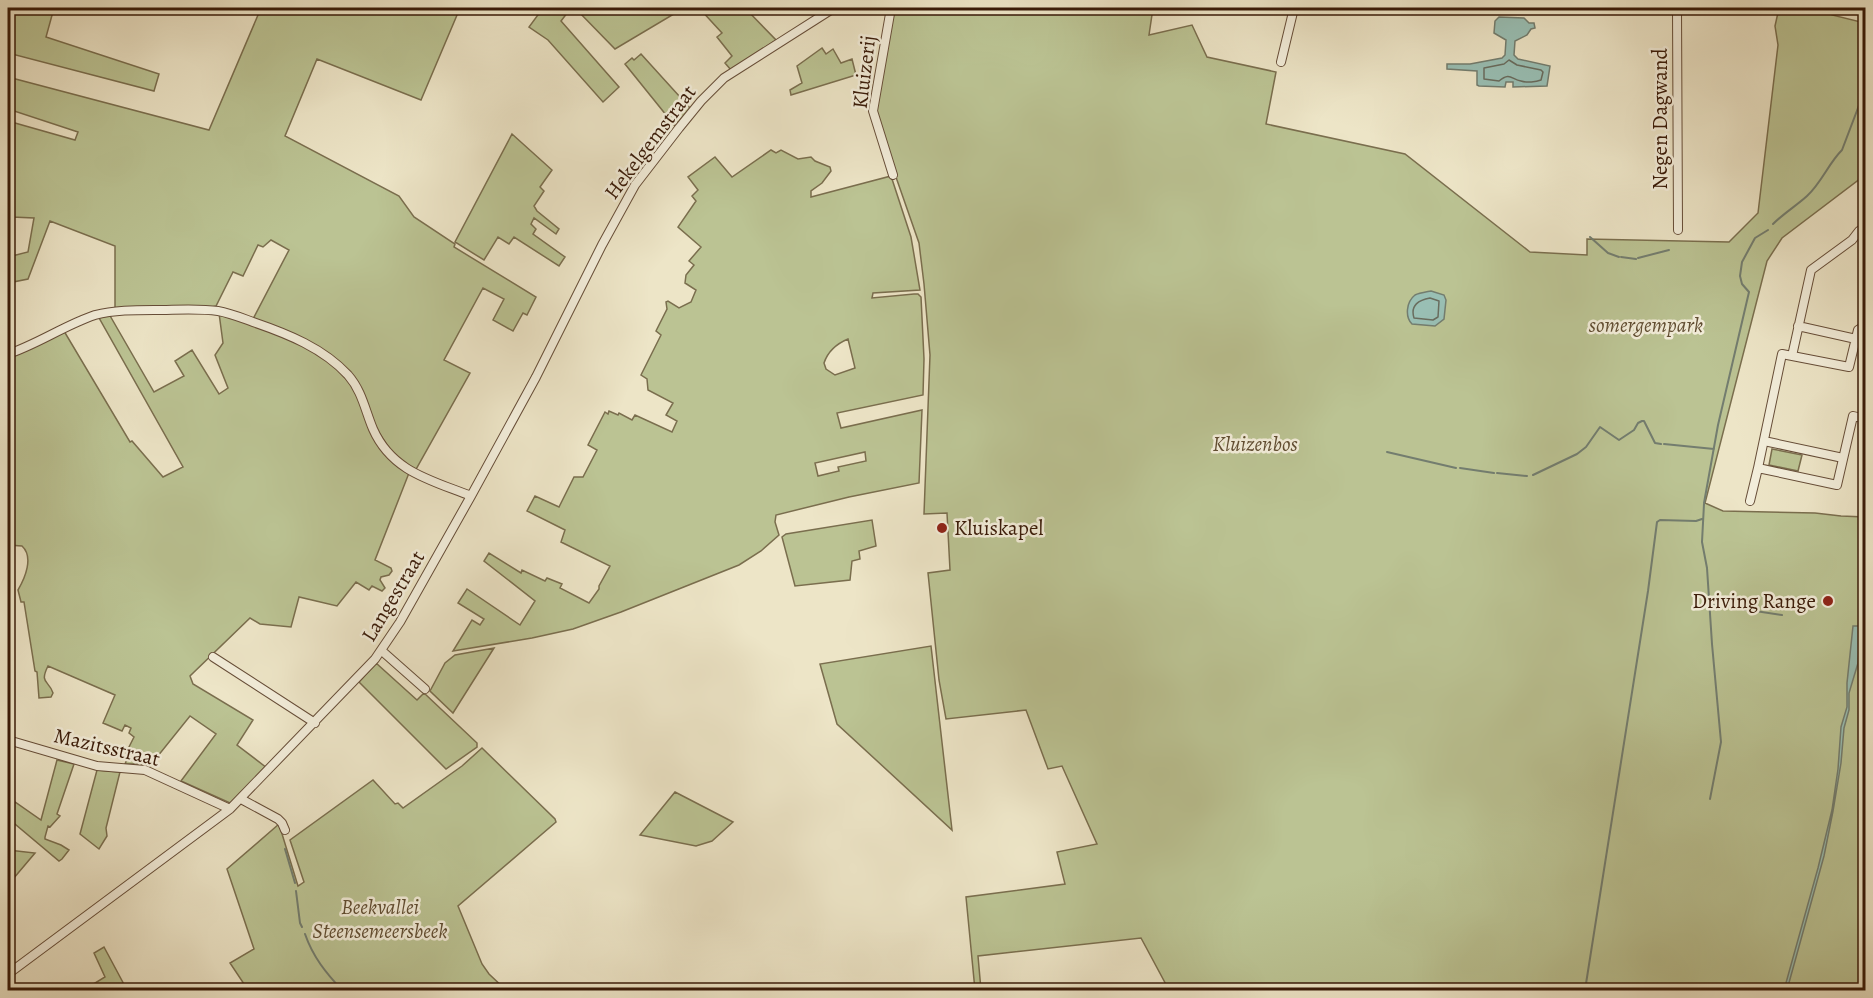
<svg xmlns="http://www.w3.org/2000/svg" width="1873" height="998" font-family="Alegreya,serif">
<style>
.green{fill:#bbc393;stroke:#7a6e4e;stroke-width:1.5;fill-rule:evenodd}
.water{fill:#99bfb4;stroke:#737d6f;stroke-width:1.5}
.lines{fill:none;stroke-linecap:round;stroke-linejoin:round}
.shore{stroke:#696c5e;stroke-width:1.5}
.stream{stroke:#737d6f;stroke-width:2}
.minor-casing{stroke:#664d38;stroke-width:10}
.minor{stroke:#f3eedb;stroke-width:8}
.poi-dot{fill:#8f2418;stroke:#f3eedb;stroke-width:2}
.labels{text-anchor:middle;stroke-width:5;stroke-linejoin:round;paint-order:stroke}
.street-label{font-size:21px;fill:#391a08;stroke:#f3eedb}
.park-label{font-size:21px;font-style:italic;fill:#604d32;stroke:#f3eedb}
.poi-label{font-size:21px;fill:#391a08;stroke:#f3eedb;text-anchor:start}
</style>
<rect width="100%" height="100%" fill="#ede5c7"/>
<filter id="stains"><feTurbulence type="fractalNoise" baseFrequency=".00333" numOctaves="4"/><feColorMatrix values="0 0 0 0 .2 0 0 0 0 .09 0 0 0 0 .02 0 0 0 .5 -.17"/></filter>
<radialGradient id="worn" r=".72"><stop offset=".6" stop-color="#630" stop-opacity="0"/><stop offset="1" stop-color="#630" stop-opacity=".3"/></radialGradient>
<path class="green" d="M8,8H54L46,37L159,74L154,91L8,53Z
M261,8H460L421,100L317,59L285,136L399,196L414,217L455,244L454,247L536,297L527,315L523,313L513,331L493,320L504,299L483,288L444,360L470,373L415,471L392,453L376,428L363,394L328,355L253,319L289,250L271,240L263,247L258,245L243,276L233,272L216,306L212,307L115,309V246L50,221L28,279L8,283V257L28,252L34,218L12,217V207H8V121L75,140L78,132L8,109V77L209,130Z
M543,8H571L561,21L619,87L603,102L548,40L529,27Z
M575,8H684L615,49Z
M699,8H745L776,40L731,70L725,63L732,56L717,37L722,33Z
M893,8H1153L1149,35L1192,25L1207,57L1276,72L1266,124L1405,154L1530,252L1587,255V239L1729,242L1758,213L1778,45L1775,26L1779,8H1831L1832,15L1865,23L1864,62L1866,68V160L1861,178L1782,238L1767,261L1705,503L1723,511L1815,513L1841,516L1865,517V990H1169L1141,938L978,956L981,990H975L966,897L1065,884L1057,852L1097,844L1062,766L1048,769L1026,710L946,719L939,680L928,573L950,570L947,513L924,514L930,355L924,284L919,243L897,180L876,113Z
M822,48L826,54L833,49L841,63L852,59L856,75L791,95L790,90L802,83L797,66Z
M641,54L690,108L675,126L625,64L632,58L634,60Z
M512,134L552,170L540,187L544,191L534,206L537,211L559,229L556,234L534,218L531,224L536,229L533,234L565,257L559,266L514,237L509,244L498,237L484,260L455,242Z
M771,150L776,153L781,150L798,159L811,157L815,161L830,167L831,171L822,183L811,191V197L891,176L911,237L920,290L873,293L872,298L914,294H918L921,297L924,359L923,395L837,413L841,428L922,410L919,483L849,497L776,515L775,522L779,535L761,551L739,565L621,612L573,629L532,638L453,651L472,620L480,625L484,619L458,603L467,589L520,625L535,601L484,561L489,553L521,573L522,570L545,581L547,578L562,584L560,588L589,603L599,589V586L610,566L561,542L565,530L527,511L535,496L559,507L574,477H583L597,450L588,445L605,412L608,414L609,411L618,415L619,413L632,420L635,415L672,432L677,421L666,415L673,403L648,390L647,379L641,375L661,335L656,331L667,309L666,302L668,301L679,308L691,302L696,290L685,283L686,275L694,265L689,261L701,247L678,227L696,201L692,196L698,190L688,177L715,157L732,177ZM848,339L855,368L835,375L826,369L824,363C828,351 836,344 848,339ZM865,452L866,461L838,467L839,471L818,476L815,463Z
M219,313L285,335L332,363L355,389L367,422L409,473L375,560L391,568L392,571L389,575L381,577L380,580L385,588L382,591L372,586L369,590L356,582L337,606L299,597L291,627L260,624L250,618L190,676L193,684L253,720L237,745L267,768L233,802L230,803L181,781L216,734L190,716L149,767L144,764H125L129,755L126,753L134,737L129,733L131,728L125,725L122,731L103,723L115,695L48,666C39,684 49,680 53,693L51,697L39,698L37,672L35,671L24,602H21L18,590C25,578 34,557 22,546L8,545V357L64,331L130,442L132,441L163,477L183,467L98,316L109,314L154,392L184,376L175,361L192,350L219,394L228,388L215,355L223,343Z
M1772,449L1802,455L1798,471L1769,465Z
M872,520L876,546L859,551L860,559L852,561L850,580L795,586L782,537L786,534Z
M931,646L952,830L837,724L820,664Z
M494,648L453,713L430,691L445,663L455,655Z
M376,663L417,700L424,693L477,743V747L446,769L359,682Z
M482,748L555,819L556,822L458,906L482,964L489,974L506,990H248L230,963L254,949L227,869L279,824L298,886L304,882L290,840L373,780L395,804L398,803L403,808L462,766Z
M57,760L74,764L57,814L60,816L50,827L48,826L45,837V839L61,845L69,850L62,859L59,861L9,819L15,802L41,820Z
M97,770L120,772L106,828L107,836L99,849L80,834Z
M675,792L733,822L712,841L696,846L640,835Z
M8,850L35,853L8,885Z
M104,947L127,990H89L87,988L105,977L94,953Z"/>
<path class="water" d="M1499,17L1524,18L1529,23H1534L1535,28L1531,29L1527,35L1515,41L1514,55L1518,59L1550,66L1547,86L1513,87V82H1506L1505,87L1479,86L1477,85V71L1447,69V64H1470L1502,58L1505,55L1506,40L1494,33L1495,21Z
M1431,291L1444,295L1446,300L1444,319L1435,326L1412,324C1405,317 1406,302 1415,295C1419,293 1426,292 1431,291Z
M1853,626H1861L1858,663L1849,693V710L1844,728L1841,763L1833,811L1824,856L1787,990H1784L1818,868L1832,810L1838,769L1841,727L1847,707V683Z"/>
<g class="lines">
<path class="shore" d="M1509,60L1517,65L1541,70L1543,72L1541,80C1536,82 1527,83 1521,81C1511,79 1510,72 1499,81L1484,79V68L1504,64Z
M1430,298L1439,301L1438,317L1433,320L1414,318C1410,305 1419,300 1430,298Z"/>
<path class="stream" d="M1773,224C1784,213 1796,206 1807,196C1822,182 1828,164 1842,150L1866,87
M1590,237L1608,253L1619,257
M1621,257L1636,259
M1638,258L1669,250
M1664,444L1714,449
M1387,452L1456,468
M1460,468L1494,473
M1497,473L1527,476
M1533,475L1577,454L1586,447L1600,427L1619,440L1634,430L1638,423L1642,421H1644L1655,443L1661,444
M1704,503L1718,425L1749,292L1742,284L1740,276L1742,262L1755,238L1768,230
M1704,504L1702,542L1707,568L1712,644L1721,742L1710,799
M1709,604L1782,615
M285,849L295,883
M296,891L300,923L302,927
M305,934C313,957 326,973 342,990
M1585,990L1648,591L1657,522L1660,520L1696,521L1702,519"/>
<defs>
<path id="minor" d="M891,8L873,111L893,175
M1677,8L1678,230
M1281,62L1294,8
M1866,325L1858,330L1849,367L1782,354L1758,468L1837,485L1853,416L1866,419
M1798,326L1856,339
M8,354C38,344 65,325 95,315C114,310 135,310 154,310C175,310 198,308 218,311C230,313 242,318 253,322C288,334 323,348 348,375C362,391 365,410 373,429C392,472 431,480 471,496
M1792,356L1811,270L1852,240L1859,231L1866,226
M1764,441L1843,458
M1750,501L1758,468
M382,651L425,689
M213,657L315,723
M8,740L97,766L145,770L230,809
M241,799L278,819L282,823L285,830
M8,974L230,809L375,659L400,622L471,496L536,377L602,245L635,185L679,128L701,101L724,78L834,8"/>
</defs>
<use href="#minor" class="minor-casing"/>
<use href="#minor" class="minor"/>
</g>
<g class="poi-dot">
<circle cx="942" cy="528" r="6"/>
<circle cx="1828" cy="601" r="6"/>
</g>
<g class="labels">
<g class="street-label">
<text transform="translate(864 72) rotate(-83)" y="7">Kluizerij</text>
<text transform="translate(1660 119) rotate(-90)" y="7">Negen Dagwand</text>
<text transform="translate(650 142) rotate(-53)" y="7">Hekelgemstraat</text>
<text transform="translate(393 596) rotate(-59)" y="7">Langestraat</text>
<text transform="translate(107 747) rotate(13)" y="7">Mazitsstraat</text>
</g>
<g class="park-label">
<text x="1646" y="332">somergempark</text>
<text x="1255" y="451">Kluizenbos</text>
<text x="380" y="914">Beekvallei<tspan x="380" dy="24">Steensemeersbeek</tspan></text>
</g>
<g class="poi-label">
<text x="954" y="535">Kluiskapel</text>
<text x="1816" y="608" text-anchor="end">Driving Range</text>
</g>
</g>
<rect width="1873" height="998" fill="none" stroke="#ede5c7" stroke-width="30"/>
<rect x="9" y="9" width="1855" height="980" fill="none" stroke="#391a08" stroke-width="3"/>
<rect x="15" y="15" width="1843" height="968" fill="none" stroke="#391a08" stroke-width="1.5"/>
<rect width="100%" height="100%" filter="url(#stains)"/>
<rect width="100%" height="100%" fill="url(#worn)"/>
</svg>
